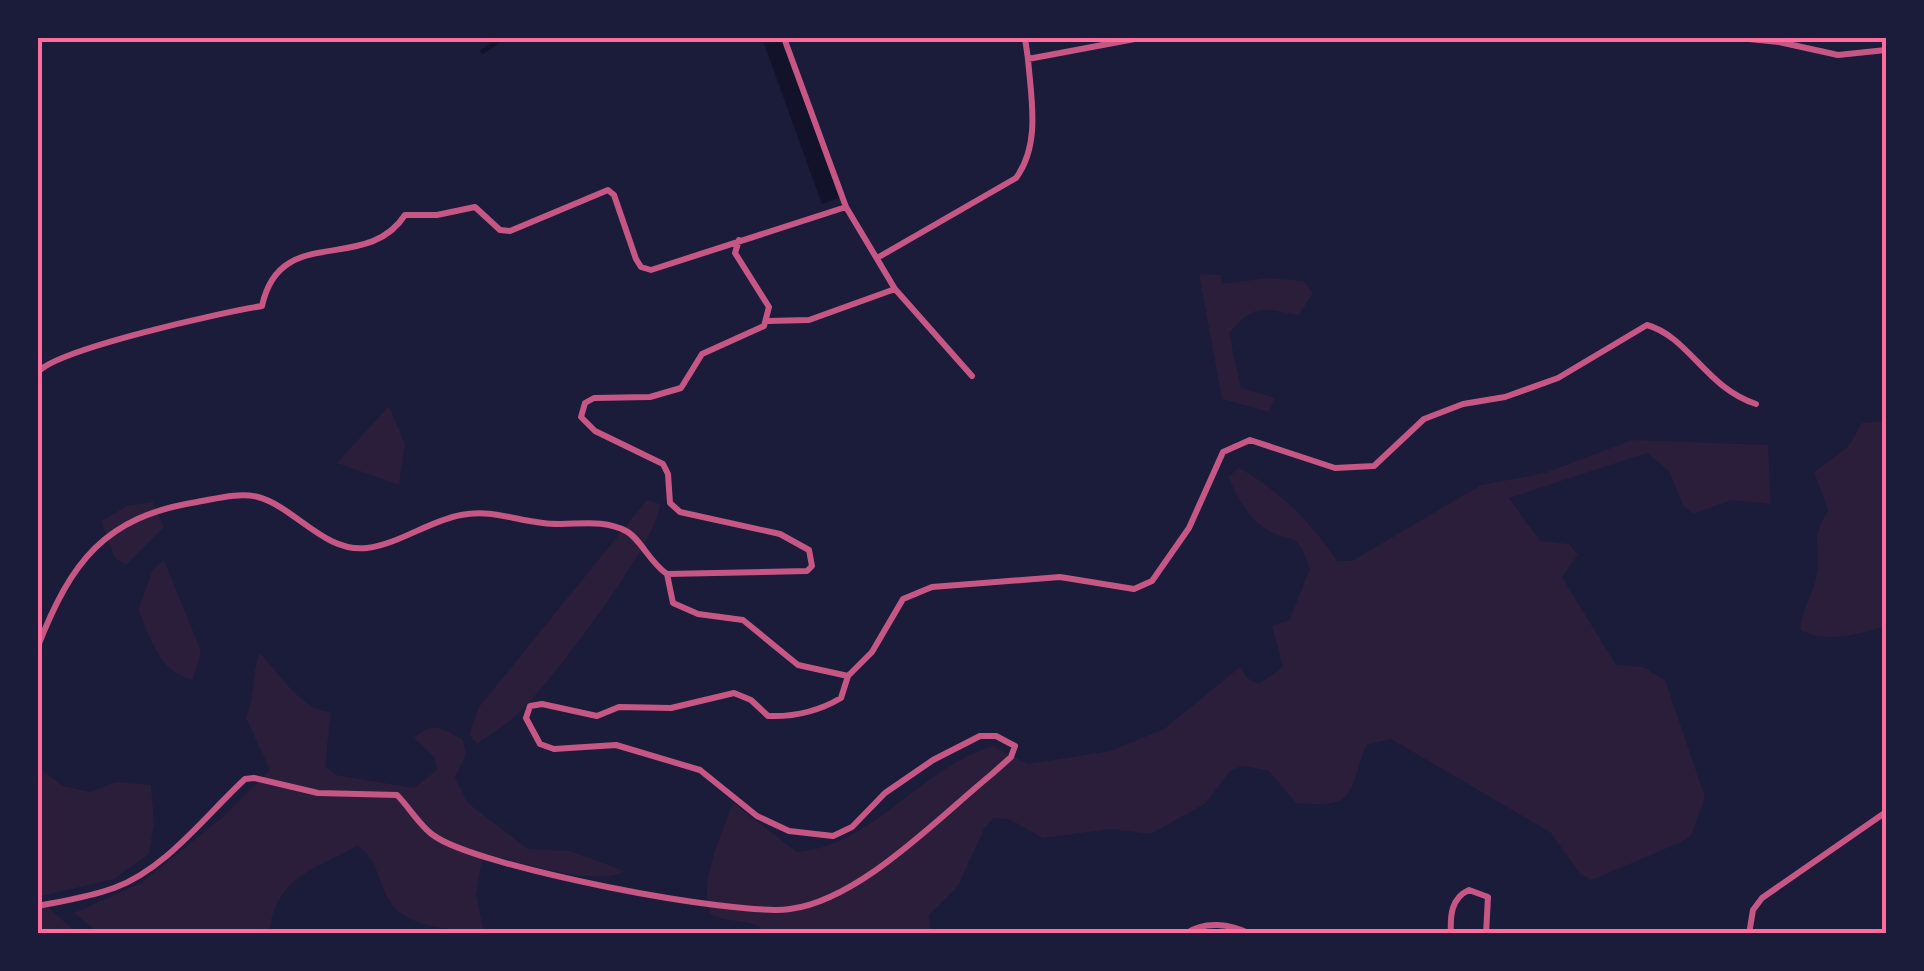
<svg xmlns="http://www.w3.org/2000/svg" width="1924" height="971" font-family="'Space Grotesk',sans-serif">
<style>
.green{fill:#2a1e3b}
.water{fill:#12122b}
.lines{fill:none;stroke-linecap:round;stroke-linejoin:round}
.stream{stroke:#12122b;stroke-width:5}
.minor{stroke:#c65784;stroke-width:6}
.neatline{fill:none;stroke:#ff6b9d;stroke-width:4}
</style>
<rect width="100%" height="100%" fill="#1b1b3a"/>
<path class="green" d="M1199,274L1220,275L1223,284L1268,278L1304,281L1313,293L1299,315C1261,308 1255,303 1229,333L1241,388L1275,398L1269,412L1222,399Z
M389,406L405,444L399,485L337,463Z
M1886,421V626C1860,634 1825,644 1801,630C1801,609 1814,593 1817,573C1822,542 1808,544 1828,510L1814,472L1848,447L1862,423Z
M1632,440L1768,445L1771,504L1731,500L1694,514L1684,507L1669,471L1647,453L1509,498L1540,541L1569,544L1578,555L1562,577L1616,665L1643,667L1665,680L1705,797L1691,836L1679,843L1592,880L1581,875L1550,832L1391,739L1366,745C1347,797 1356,808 1296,803L1269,771L1243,766L1231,770L1206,803L1151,834L1111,829L1043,838L1009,819L994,818L985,827L958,886L929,915L931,933H762L759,926C743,919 726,923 710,914C699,879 721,836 733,803L797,852C873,846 921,767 993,746L1028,764L1110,751L1164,729L1240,667L1247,678L1259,684L1283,667L1272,626L1289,620L1310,569C1294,526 1295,547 1266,529C1248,518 1236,495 1228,477L1239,468C1278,489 1313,524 1337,561H1352L1481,485L1545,473Z
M647,500L660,504C658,542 551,682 520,712C508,724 491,734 477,744L469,734L479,707Z
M153,502L164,527L126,565L115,558L101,521L127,506Z
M164,560L201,651L193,680C159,673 151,638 138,610L153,569Z
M260,653C279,673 302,711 331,712L325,766L336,775L414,788L437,770L434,757L414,738C432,720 444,729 463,740L466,754L455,778L468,803L528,849L570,851L625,871C594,888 518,861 483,853L476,895L484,933H477C454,929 418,928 399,912C378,895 382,860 357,846C311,871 277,877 269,933H115L94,929L74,913L141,883L224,816L270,770L246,718C256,694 251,673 260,653Z
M38,767L63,786L90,792L116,782L151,785L154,824L149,854L114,879L38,897Z
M48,907L77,933H38V909Z"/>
<path class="water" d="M762,38H782L839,198L822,204Z"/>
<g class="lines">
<path class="stream" d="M483,51L503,38"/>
<path class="minor" d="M1025,38L1028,59
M1262,38H1276
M1424,38H1521
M1739,38L1779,42L1805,38
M1779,42L1838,55L1886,50
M877,258L1016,178C1041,144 1031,98 1028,59L1140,38
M895,289L972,376
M768,321L809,320L895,289L846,207L784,38
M38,372C58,349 223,312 262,306C280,222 366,275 405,215H437L475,207L500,230L510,231L608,190L614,195L636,259L641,267L651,270L846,207
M667,574L673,603L698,614L743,620L798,665L848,676
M38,646C71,562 104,517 197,502C215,499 239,492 258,497C295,507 324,553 367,548C399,544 429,521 461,515C491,509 514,520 543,523C571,527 600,517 626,531C640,538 650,563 667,574L807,571L812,566L809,550L780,534L680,512L670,503L668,474L663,464L595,431L581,417L585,403L594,398L650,397L681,388L702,354L764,326L769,307L735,253L739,240
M38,906C63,901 89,897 114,888C166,869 205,816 245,779L254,778L318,793L397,795C409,807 420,826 433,835C475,867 737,917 790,909C860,900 939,817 992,774L1011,757L1015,746L996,736H980L933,760L885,793L852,827L833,836L789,831L757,816L700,770L616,745L554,749L540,744L526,718L530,706L542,704L597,716L619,707L671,708L734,693L751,700L768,716C793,717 819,711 841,698L848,676L872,652L903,599L932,587L1060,577L1134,589L1152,581L1189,528L1223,452L1250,440L1335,468L1374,466L1424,419L1463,404L1505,397L1558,378L1647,325C1689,337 1706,388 1756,404
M1185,934C1205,920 1230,924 1251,934
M1451,934C1450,916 1451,898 1469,890L1488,897L1486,934
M1749,934L1753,910L1762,898L1886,812"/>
</g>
<rect width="1924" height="971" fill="none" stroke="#1b1b3a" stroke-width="80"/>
<rect x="40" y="40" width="1844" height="891" class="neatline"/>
</svg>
